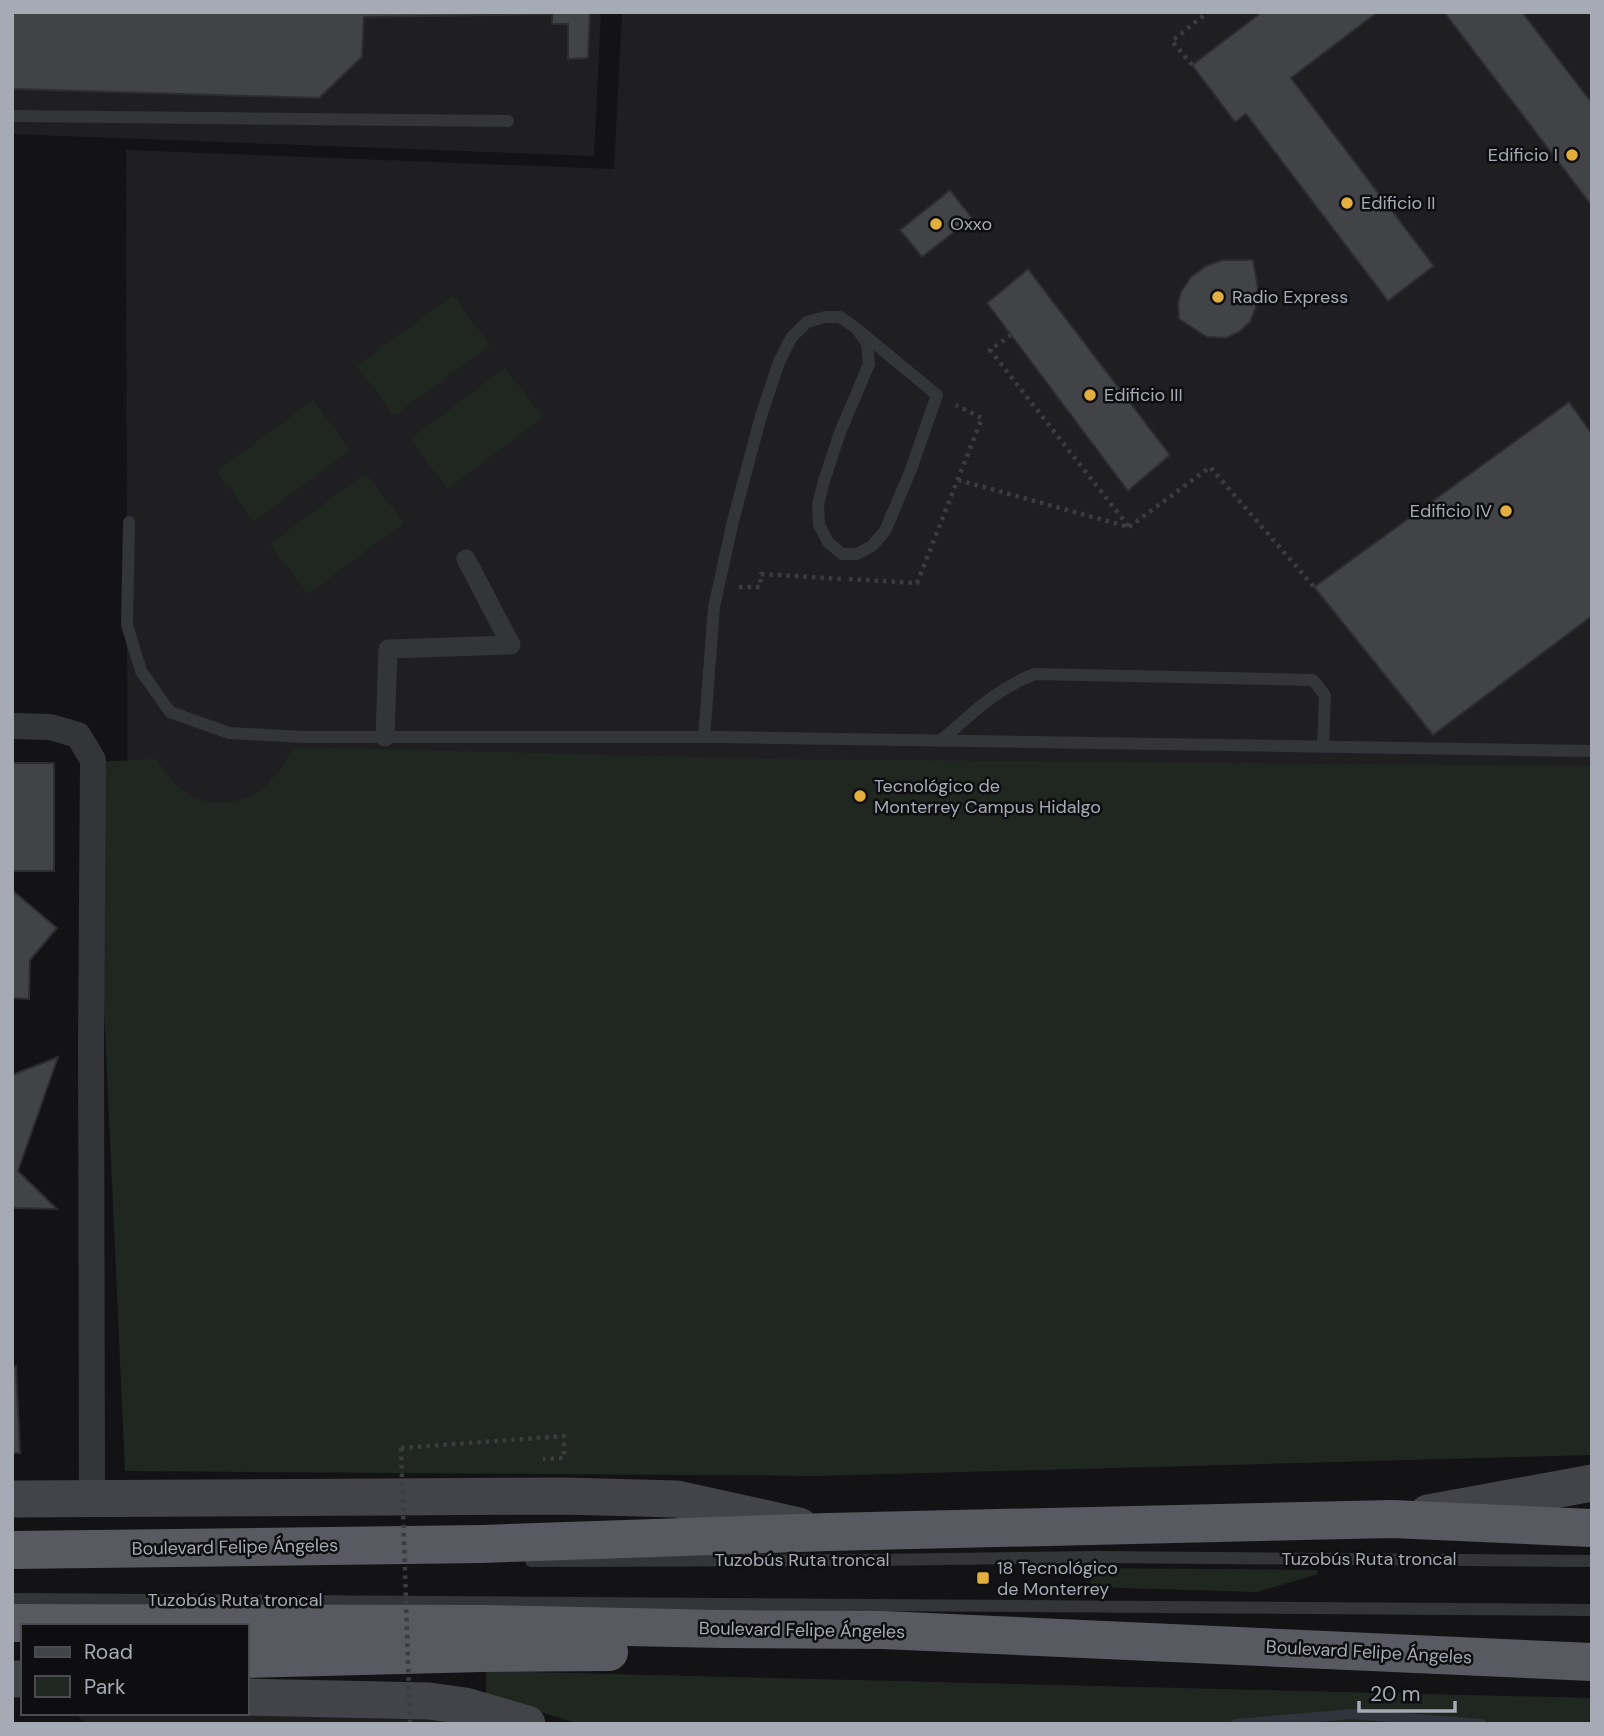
<svg xmlns="http://www.w3.org/2000/svg" width="1604" height="1736" font-family="'DM Sans',sans-serif">
<style>
.built{fill:#1f1f21}
.green{fill:#202721}
.lines{fill:none;stroke-linecap:round;stroke-linejoin:round}
.stream{stroke:#2e353c;stroke-width:10}
.building{fill:#424347;stroke:#2d2d30;stroke-width:2}
.path{stroke:#3b3c40;stroke-width:4.5;stroke-dasharray:3.5 5;stroke-linecap:butt}
.service{stroke:#343539;stroke-width:12}
.pedestrian{stroke:#343539;stroke-width:19}
.minor{stroke:#343539;stroke-width:26}
.secondary{stroke:#434449;stroke-width:37}
.trunk{stroke:#595a61;stroke-width:38}
.path-bridge{stroke:#3b3c40;stroke-width:4.5;stroke-dasharray:3.5 5;stroke-linecap:butt}
.poi-dot{fill:#e2af3e;stroke:#0e0e10;stroke-width:2.5}
.labels{text-anchor:middle;stroke-width:5;stroke-linejoin:round;paint-order:stroke}
.poi-label{font-size:18px;fill:#a6aab4;stroke:#0e0e10;text-anchor:start}
.street-label{font-size:18px;fill:#a6aab4;stroke:#0e0e10}
</style>
<rect width="100%" height="100%" fill="#131315"/>
<path class="built" d="M12,12H601L594,156L12,134Z
M622,12H1592V1423L129,1471L126,150L614,169Z
M247,1697L527,1724H87L74,1713H247Z"/>
<path class="green" d="M453,295L490,345L394,416L357,366Z
M505,368L543,417L447,489L410,439Z
M313,400L350,450L254,521L217,471Z
M366,473L404,523L308,594L270,544Z
M294,747L772,759L1592,766V1455L818,1476L125,1471L93,762L157,759C165,773 175,787 189,795C209,807 243,804 261,790C274,781 285,761 294,747Z
M1090,1568L1317,1570L1318,1574L1257,1592L1090,1587Z
M486,1671L1592,1698V1724H579L486,1695Z"/>
<g class="lines">
<path class="stream" d="M1236,1724L1352,1714L1481,1724"/>
</g>
<path class="building" d="M12,12H590L588,58L568,59V24H552V14L364,17L362,57L319,98L12,89Z
M1262,12H1378L1291,78L1434,266L1388,301L1246,114L1235,122L1192,65Z
M1444,12H1522L1592,103V206Z
M950,190L972,218L922,257L900,230Z
M1222,260H1253L1258,289L1256,307L1250,322L1239,332L1226,338L1207,337L1179,319L1178,303L1181,292L1191,277L1206,266Z
M1028,269L1170,455L1128,491L987,303Z
M1569,402L1592,434V616L1433,735L1314,587Z
M12,763H54V871H12Z
M12,890L57,928L30,960L29,999L12,998Z
M58,1057L18,1171L57,1209L12,1208V1075Z
M16,1366L20,1453H12V1367Z"/>
<g class="lines">
<path class="path" d="M1192,65L1172,41L1208,12
M958,480L1129,527L990,350L1011,335
M1129,527L1210,467L1314,587
M849,579L917,583L982,418L956,405
M739,587H760L761,574L841,579
M401,1448L564,1436V1458L543,1459"/>
<path class="service" d="M12,116L508,121
M129,522L127,625L141,671L170,712L229,733L303,737H722L1592,751
M704,737L714,607L733,521L761,416L779,362L791,338L807,322L825,317H840L856,328L867,343L869,364L839,435L824,481L818,505L819,525L828,542L842,554H857L872,546L885,531L910,472L937,395L856,328
M940,741C970,716 998,687 1035,674L1313,680L1325,695L1323,747
M531,1561L877,1560L1097,1557L1592,1561
M12,1599L1592,1610"/>
<path class="pedestrian" d="M385,737L388,649L511,645L466,559"/>
<path class="minor" d="M12,726L50,727L78,735L93,760L91,1043L92,1499"/>
<path class="secondary" d="M12,1499L564,1496L677,1499L799,1526
M1428,1513L1592,1483
M12,1679H23
M247,1697L429,1701L465,1706L527,1724"/>
<path class="trunk" d="M12,1550L482,1544L828,1532L1392,1519L1592,1528
M12,1623L484,1624L723,1629L883,1630L1592,1662
M247,1659L481,1653L609,1652"/>
<path class="path-bridge" d="M401,1448L410,1724"/>
</g>
<g class="poi-dot">
<circle cx="1572" cy="155" r="7"/>
<circle cx="1347" cy="203" r="7"/>
<circle cx="936" cy="224" r="7"/>
<circle cx="1218" cy="297" r="7"/>
<circle cx="1090" cy="395" r="7"/>
<circle cx="1506" cy="511" r="7"/>
<circle cx="860" cy="796" r="7"/>
<rect x="976" y="1571" width="14" height="14" rx="3.5"/>
</g>
<g class="labels">
<g class="poi-label">
<text x="1558" y="161" text-anchor="end">Edificio I</text>
<text x="1361" y="209">Edificio II</text>
<text x="950" y="230">Oxxo</text>
<text x="1232" y="303">Radio Express</text>
<text x="1104" y="401">Edificio III</text>
<text x="1492" y="517" text-anchor="end">Edificio IV</text>
<text x="874" y="792">Tecnológico de<tspan x="874" dy="21">Monterrey Campus Hidalgo</tspan></text>
<text x="997" y="1574">18 Tecnológico<tspan x="997" dy="21">de Monterrey</tspan></text>
</g>
<g class="street-label">
<text transform="translate(235 1547) rotate(-1)" y="6">Boulevard Felipe Ángeles</text>
<text x="1369" y="1565">Tuzobús Ruta troncal</text>
<text x="802" y="1566">Tuzobús Ruta troncal</text>
<text x="235" y="1606">Tuzobús Ruta troncal</text>
<text transform="translate(802 1630) rotate(1)" y="6">Boulevard Felipe Ángeles</text>
<text transform="translate(1369 1652) rotate(3)" y="6">Boulevard Felipe Ángeles</text>
</g>
</g>
<rect width="1604" height="1736" fill="none" stroke="#a6aab4" stroke-width="28"/>
<rect x="21" y="1624" width="228" height="91" fill="#0e0e10" stroke="#4b4c52" stroke-width="2"/>
<rect x="35" y="1647" width="35" height="10" fill="#434449" stroke="#4b4c52" stroke-width="2"/>
<text x="84" y="1659" font-size="21" fill="#a6aab4">Road</text>
<rect x="35" y="1676" width="35" height="21" fill="#202721" stroke="#4b4c52" stroke-width="2"/>
<text x="84" y="1694" font-size="21" fill="#a6aab4">Park</text>
<path d="M1359 1701v10h96v-10" fill="none" stroke="#a6aab4" stroke-width="3.5"/>
<text x="1370" y="1701" font-size="21" fill="#a6aab4" stroke="#0e0e10" stroke-width="5" paint-order="stroke">20 m</text>
</svg>
